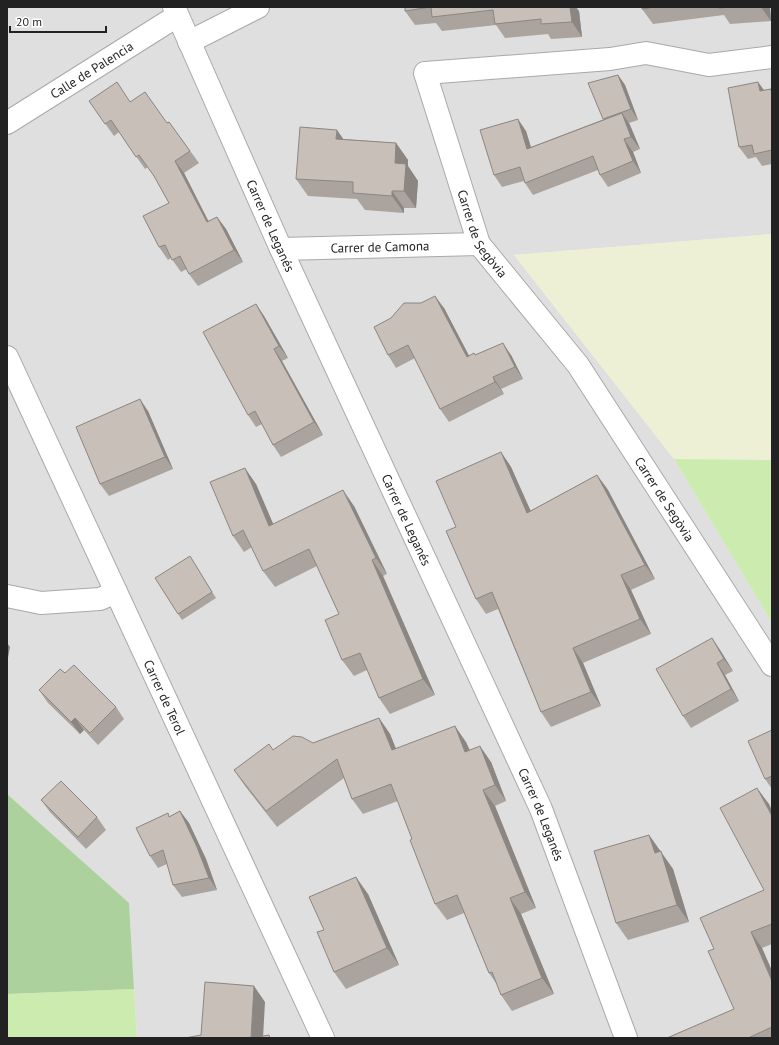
<svg xmlns="http://www.w3.org/2000/svg" width="779" height="1045" font-family="'PT Sans',sans-serif">
<style>
.residential{fill:#e0dfdf}
.farmland{fill:#edf0d4}
.grass{fill:#ccebaf}
.forest{fill:#acd19d}
.lines{fill:none;stroke-linecap:round;stroke-linejoin:round}
.street-casing{stroke:#a9a9a9;stroke-width:24}
.street{stroke:#fff;stroke-width:22}
.wall{fill:#aba49e}
.shaded-wall{fill:#8b8681}
.building{fill:#c7bfb8;stroke:#8b8681}
.labels{text-anchor:middle;stroke-width:3;stroke-linejoin:round;paint-order:stroke}
.street-label{font-size:13px;fill:#222;stroke:#fff}
</style>
<rect width="100%" height="100%" fill="#f2efe9"/>
<path class="residential" d="M7,7H772V234L514,255L674,459L772,623V1038H137L129,904L7,794Z"/>
<path class="farmland" d="M772,234V460L674,459L514,255Z"/>
<path class="grass" d="M674,459L772,460V623Z
M134,989L137,1038H7V994Z"/>
<path class="forest" d="M7,794L129,903L134,989L7,994Z"/>
<g class="lines">
<defs>
<g id="street">
<path id="s1" d="M174,7L281,249L541,809L626,1038"/>
<path d="M189,42L258,7"/>
<path id="s2" d="M772,57L709,65L646,53L610,59L425,73L479,244L578,365L772,665"/>
<path id="s3" d="M7,123L177,16"/>
<path id="s4" d="M281,249L479,244"/>
<path id="s5" d="M7,357L323,1038"/>
<path d="M7,596L41,603L100,599L116,592"/>
</g>
</defs>
<use href="#street" class="street-casing"/>
<use href="#street" class="street"/>
</g>
<path class="wall" d="M405,7L579,11L582,37L551,39L548,34L505,38L496,25L442,31L436,23L415,25L405,11Z
M642,7H770L771,21L730,24L724,15L653,24L642,9Z
M618,75L625,85L638,120L629,123L640,149L633,152L641,173L608,187L600,175L598,170L533,195L525,183L524,181L502,187L494,175L526,131L531,147L604,119Z
M758,82L764,90L771,89L772,90V164L762,166L756,157L748,159L739,147Z
M89,101H130L167,123L169,122L199,163L184,173L208,221L217,217L226,229L243,262L198,286L189,274L187,269L181,272L171,258L168,260L159,247L169,203L154,176L148,167L145,169L119,132L114,136Z
M344,139L396,143L408,160V166L418,181L416,208H404V213L365,210L357,199L308,196L296,179Z
M256,304L264,316L288,358L282,361L323,435L281,457L273,445L262,424L256,427L248,415Z
M444,308L469,356L475,355H511L523,379L501,389L504,394L449,422L440,409L415,358L396,368L388,355Z
M148,411L173,469L109,496L100,484Z
M501,452L511,467L530,511L597,475L608,490L655,579L631,590L651,634L583,663L601,706L551,727L541,712L498,609L486,614L476,599L456,527Z
M256,484L273,524L354,506L387,574L383,576L435,695L390,714L379,698L367,670L354,676L342,660L339,614L317,566L275,587L263,571L252,547L244,552L233,536Z
M194,563L216,598L182,620L178,614Z
M712,638L720,650L733,671L725,675L739,701L691,728L683,716Z
M65,673L116,707L124,719L98,745L84,730L80,734L48,703L39,690Z
M379,718L390,734L396,749L466,742L470,750L491,762L506,801L495,806L536,908L521,914L554,994L512,1011L501,995L498,986L489,973L464,913L447,920L435,904L412,839L398,801L363,814L352,799L344,778L277,827L245,786L234,770L273,750L313,743Z
M772,730V789L765,779Z
M41,800L97,817L106,830L86,849L50,812Z
M769,804L772,811V944L762,948L772,971V1038H667L734,1009L714,949L764,890Z
M180,811L189,823L206,859L217,890L182,897L173,885L167,864L158,868L150,856L170,816Z
M649,835L673,869L689,922L628,940L616,923Z
M368,894L399,965L346,989L334,972L324,930Z"/>
<path class="shaded-wall" d="M568,7H576L579,11L582,37L572,22Z
M761,7H770L771,21Z
M618,75L625,85L638,120L631,109Z
M758,82L767,95L760,91Z
M622,113L630,125L640,149L631,137Z
M518,119L526,131L535,161L527,149Z
M337,130L349,147L336,139Z
M624,139L633,152L641,173L633,161Z
M396,143L408,160V166L418,181L416,208L404,191L395,163Z
M175,161L184,173L215,234L207,222Z
M392,191L404,208V213L392,196Z
M217,217L226,229L243,262L234,250Z
M435,296L444,308L476,369L467,357Z
M256,304L264,316L288,358L279,346Z
M503,343L511,355L523,379L515,367Z
M274,349L282,361L323,435L314,422Z
M493,377L501,389L504,394L495,382Z
M140,399L148,411L173,469L165,457Z
M501,452L511,467L538,527L527,513Z
M245,468L256,484L281,542L269,526Z
M597,475L608,490L655,579L645,565Z
M343,490L354,506L387,574L376,558Z
M372,560L383,576L435,695L423,679Z
M621,575L631,590L651,634L640,619Z
M712,638L720,650L733,671L724,659Z
M7,643L10,647L7,663Z
M573,648L583,663L601,706L591,692Z
M717,663L725,675L739,701L731,689Z
M75,718L84,730L80,734L71,722Z
M379,718L390,734L403,766L392,750Z
M455,726L466,742L476,768L465,752Z
M480,746L491,762L506,801L495,785Z
M757,788L769,804L772,811V816Z
M483,790L495,806L536,908L525,892Z
M180,811L189,823L206,859L217,890L209,878Z
M649,835L673,869L689,922L677,905L655,853Z
M356,877L368,894L399,965L387,948Z
M510,898L521,914L554,994L542,978Z
M751,932L762,948L772,971V981Z
M254,986L265,1002L263,1038H251Z"/>
<path class="building" d="M405,7H570L572,22L541,24V19L495,24L493,10L432,17L431,7L405,11Z
M642,7H655L642,9Z
M719,7H736L719,8Z
M618,75L631,109L603,119L588,83Z
M117,82L130,102L145,92L167,123L169,122L190,151L175,161L207,222L217,217L234,250L189,274L180,256L172,260L165,245L159,247L143,216L169,203L154,176L139,155L136,157L111,120L105,124L89,101Z
M758,82L760,91L771,89V91H772V150L754,154L752,145L739,147L728,88Z
M622,113L631,137L624,139L633,161L600,175L593,156L525,183L520,167L494,175L480,130L518,119L527,149Z
M300,127L337,130L336,139L396,143L395,163L406,164L404,191H392V196L353,193V182L296,179Z
M435,296L467,357L474,353L475,355L503,343L515,367L493,377L495,382L440,409L408,345L388,355L374,327L391,318L404,303H421Z
M256,304L279,346L274,349L314,422L273,445L255,411L248,415L203,332Z
M140,399L165,457L100,484L76,427Z
M501,452L527,513L597,475L645,565L621,575L640,619L573,648L591,692L541,712L492,592L476,599L446,531L456,527L436,481Z
M245,468L269,526L343,490L376,558L372,560L423,679L379,698L360,653L342,660L325,620L339,614L309,549L263,571L243,530L233,536L210,482Z
M190,556L212,592L178,614L155,578Z
M712,638L724,659L717,663L731,689L683,716L656,669Z
M74,665L116,707L90,733L75,718L71,722L39,690L60,669L65,673Z
M379,718L392,750L455,726L465,752L480,746L495,785L483,790L525,892L510,898L542,978L501,995L492,972L489,973L457,895L435,904L410,840L412,839L391,784L352,799L337,759L266,811L234,770L269,744L273,750L293,736L302,737L313,743Z
M772,730V776L765,779L748,741Z
M61,781L97,817L78,837L41,800Z
M757,788L772,816V924L751,932L772,981V1027L748,1038H667L734,1009L708,951L714,949L700,918L764,890L720,808Z
M180,811L197,847L209,878L173,885L163,850L150,856L136,828L168,813L169,817Z
M649,835L655,853L661,851L677,905L616,923L594,851Z
M356,877L387,948L334,972L317,932L324,930L309,897Z
M205,982L254,986L251,1038L269,1035L270,1038H185L201,1035Z"/>
<g class="labels">
<g class="street-label">
<text dy="5" stroke="none"><textPath href="#s3" startOffset="100">Calle de Palencia</textPath></text>
<text dy="5" stroke="none"><textPath href="#s1" startOffset="239">Carrer de Leganés</textPath></text>
<text dy="5" stroke="none"><textPath href="#s2" startOffset="521">Carrer de Segòvia</textPath></text>
<text dy="5" stroke="none"><textPath href="#s4" startOffset="99">Carrer de Camona</textPath></text>
<text dy="5" stroke="none"><textPath href="#s2" startOffset="845">Carrer de Segòvia</textPath></text>
<text dy="5" stroke="none"><textPath href="#s1" startOffset="563">Carrer de Leganés</textPath></text>
<text dy="5" stroke="none"><textPath href="#s5" startOffset="375">Carrer de Terol</textPath></text>
<text dy="5" stroke="none"><textPath href="#s1" startOffset="887">Carrer de Leganés</textPath></text>
</g>
</g>
<rect width="779" height="1045" fill="none" stroke="#222222" stroke-width="16"/>
<path d="M10 26v6h96v-6" fill="none" stroke="#222222" stroke-width="2"/>
<text x="16" y="26" font-size="12" fill="#222222" stroke="#ffffff" stroke-width="3" paint-order="stroke">20 m</text>
</svg>
